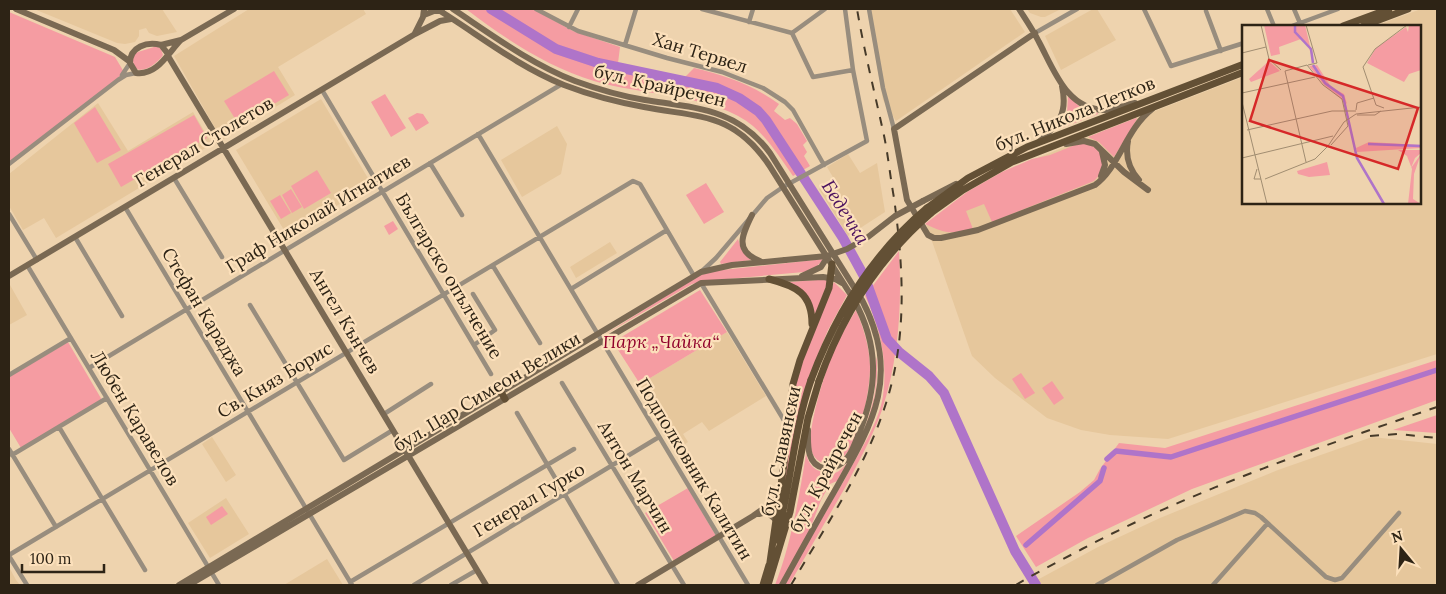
<svg xmlns="http://www.w3.org/2000/svg" width="1446" height="594" font-family="Lora,serif">
<style>
.built{fill:#e6c79c}
.green{fill:#f59ca2}
.lines{fill:none;stroke-linecap:round;stroke-linejoin:round}
.canal{stroke:#af74c9;stroke-width:5.5}
.river{stroke:#af74c9;stroke-width:10}
.street{stroke:#988d7e;stroke-width:4.5}
.secondary{stroke:#7a6953;stroke-width:6}
.primary{stroke:#635035;stroke-width:7}
.rail{stroke:#463a29;stroke-width:2;stroke-dasharray:9 9;stroke-linecap:butt}
.secondary-bridge{stroke:#7a6953;stroke-width:6}
.primary-bridge{stroke:#635035;stroke-width:7}
.labels{text-anchor:middle;stroke-width:4.5;stroke-linejoin:round;paint-order:stroke}
.street-label{font-size:18px;fill:#2d2315;stroke:#fce0bb}
.park-label{font-size:18px;font-style:italic;fill:#91002c;stroke:#fce0bb}
.water-label{font-size:19px;font-style:italic;fill:#4a105e;stroke:#fce0bb}
.inset-river{fill:none;stroke:#af74c9;stroke-width:2.5}
.inset-road{fill:none;stroke:#a18d71;stroke-width:1}
.view{fill:#d62828;fill-opacity:0.15;stroke:#d62828;stroke-width:2.5}
.inset-edge{fill:none;stroke:#2d2315;stroke-width:2.5}
</style>
<rect width="100%" height="100%" fill="#eed3ae"/>
<path class="built" d="M34,9H162L177,32L157,36L149,33L146,28L139,30V36L135,42L125,44L117,43Z
M249,9H363L366,14L278,67L295,95L222,140L174,56Z
M867,9H1010L1025,32L896,121L883,100Z
M1027,9H1061L1045,17H1041L1030,13Z
M1093,9H1097L1116,40L1061,70L1045,36Z
M1421,9H1437V354L1168,439L1110,435L1081,430L1047,418L995,378L972,356L926,224L1001,173L1101,132L1243,77L1244,202H1420V26H1375Z
M321,99L372,185L287,235L236,150Z
M98,103L128,151L193,112L212,144L56,238L44,218L23,230L9,206V174Z
M557,126L567,144L561,174L522,197L501,160Z
M848,154L860,173L877,163L885,212L848,236L819,189L834,179L827,167Z
M610,242L617,253L576,278L570,267Z
M10,285L27,315L9,325V286Z
M727,332L766,396L709,431L702,422L683,434L688,442L679,448L640,384Z
M212,437L236,475L226,482L202,444Z
M1372,437L1437,444V585H1028L1098,547L1160,518L1278,470Z
M226,498L249,534L210,558L188,523Z
M327,559L343,585H284Z
M9,567L16,580L20,585H9Z"/>
<path class="green" d="M466,9H533L573,31L620,47L618,63L683,79L694,68C725,75 753,85 779,104L774,111L785,120L790,118L797,124L807,141L803,145L807,152L804,156L810,166L793,176C781,159 769,140 753,126C717,95 640,95 594,81C547,67 504,38 466,9Z
M9,12L115,57L124,72L114,82L9,165Z
M154,47H158L161,49L163,55C155,67 131,81 133,55L138,52Z
M274,71L289,95L239,125L224,101Z
M385,94L406,128L391,137L371,102Z
M1068,96L1079,106L1097,112L1098,114L1059,129L1067,113Z
M95,107L121,150L97,163L74,123Z
M417,113L423,114L429,123L416,131L408,118Z
M194,115L207,138L121,187L108,164Z
M1136,118L1137,119L1114,157L1099,142L1088,137Z
M1080,143C1084,144 1089,144 1092,146C1106,153 1105,171 1094,181L992,222L984,204L966,211L973,229C949,234 947,234 925,224L967,192L1002,172L1032,159L1050,155Z
M317,170L331,193L304,209L291,186Z
M706,183L724,212L704,224L686,195Z
M291,189L302,207L292,213L282,195Z
M280,195L291,213L281,219L270,201Z
M393,221L398,229L389,235L384,226Z
M738,239L741,248L751,260L721,264L720,262Z
M899,251C902,305 899,358 882,410C873,436 859,461 846,486C827,519 808,552 789,585H784C804,550 824,514 845,479C858,454 879,423 883,396C888,361 880,327 865,296Z
M824,259L815,268L804,272L705,281L692,284L604,335L698,276L713,271Z
M829,279L815,315C811,299 805,290 790,283V282Z
M834,282L847,295L828,330L809,376L774,545L787,463L796,384L804,358Z
M700,290L727,332L640,384L613,342Z
M856,310C863,327 869,345 870,364C871,387 859,462 830,464C821,465 813,458 811,449C807,430 824,376 831,357C838,340 847,325 856,310Z
M68,342L102,400L21,448L9,428V377Z
M877,357C879,411 864,437 837,481L830,484L821,500L809,532L779,585H775C791,544 799,498 806,454C809,464 813,470 823,472C827,473 831,474 835,473C855,466 872,411 875,391C876,381 874,365 877,357Z
M1437,360V400L1192,489L1088,538L1036,567L1016,536L1080,492L1094,480L1100,469L1119,443L1165,448Z
M1021,373L1035,393L1025,399L1012,379Z
M1052,381L1064,398L1054,405L1042,388Z
M1437,415V433L1393,430Z
M688,488L716,536L674,561L645,513Z
M222,506L228,514L211,525L206,517Z"/>
<g class="lines">
<path class="canal" d="M1107,459L1116,451L1171,457L1437,370
M1026,545L1100,481L1104,468"/>
<path class="river" d="M491,9L556,49L598,63L717,88L739,98L758,111L766,120L843,238L865,278L887,339L899,352L929,376L944,393L1015,551L1036,585"/>
<path class="street" d="M536,9L578,31L667,58L722,72L763,88L785,102L793,110L824,165
M702,9L792,33L813,77L853,70
M869,9L883,88L894,129
M1144,9L1171,66L1244,43
M1267,9L1274,26
M1294,9L1300,23
M1206,11L1221,51
M749,22L753,9
M1292,26L1338,9
M569,27L578,9
M792,33L825,9
M1035,33L1077,9
M625,45L636,9
M122,75L130,63
M322,90L491,374
M478,134L748,585
M430,163L462,215
M9,164L118,80L126,75L136,73
M174,178L222,257
M125,207L352,585
M9,214L37,260
M75,237L122,316
M27,265L219,585
M493,266L540,343
M701,272L716,258L767,198L783,187L867,141L853,70L845,9
M701,283L788,427
M571,289L667,230
M473,294L495,330L474,345
M250,305L344,460L393,430
M89,368L562,84
M9,375L71,338
M562,383L684,585
M517,413L618,585
M384,414L431,384
M59,427L145,570
M9,449L56,527
M12,455L107,398
M9,555L633,181L640,184L694,276
M9,556L27,585
M350,582L574,449
M414,585L659,437
M451,585L477,570
M1097,585L1177,540L1245,511L1255,513L1261,517L1326,577L1335,580L1342,578L1399,513
M1213,585L1267,524"/>
<path class="secondary" d="M16,9L114,50L129,61
M437,9C479,35 517,66 564,85C590,95 616,102 644,107C700,118 733,112 769,165L854,300C879,345 878,387 859,433C855,443 851,456 842,463C837,467 830,469 824,468C806,465 808,443 808,430
M453,9C492,35 531,64 575,81C597,89 621,96 645,100C695,108 737,108 770,153L862,300C902,377 872,425 834,492C816,523 799,554 782,585
M1019,9C1026,20 1033,30 1039,42C1054,70 1067,110 1105,110C1115,110 1126,105 1135,103
M424,15L434,11H442
M415,33L423,17L424,9
M1035,33L894,129L907,200L928,235L934,238H941L978,230L1095,185C1119,168 1126,129 1152,109
M161,45L181,40L234,9
M168,54L161,45C147,41 130,47 130,63L136,73C157,76 168,53 181,40
M168,56L486,585
M1128,141C1125,156 1129,169 1139,180
M1039,142C1059,123 1068,114 1062,86
M1066,144L1084,141L1095,144L1124,172L1148,190
M1101,176L1105,165L1102,152
M923,201L956,184
M752,215C742,235 734,251 760,261
M9,276L415,34L440,21L451,19
M802,276L821,267L828,256
M759,514L767,512L776,520
M179,585L701,272L732,265L785,260
M189,585L701,283L823,277L835,279L842,283
M638,585L753,516L774,501L779,495"/>
<path class="primary" d="M1343,26L1389,9
M1363,26L1408,9
M927,208L968,178L1027,147L1244,64
M931,213L963,190L1012,162L1244,72
M769,279C796,286 812,293 812,324
M501,392L505,399
M776,540C791,487 793,432 811,380
M769,569L784,464L793,384L800,360L829,288L832,264
M763,585L769,565
M768,585L790,512L808,418L819,381"/>
<path class="rail" d="M1370,436L1398,434L1437,438
M791,585C822,532 862,473 882,415C908,344 904,272 894,198C890,176 888,153 883,131C874,90 864,50 857,9
M1016,585C1037,572 1060,561 1082,549C1195,489 1317,448 1437,407"/>
<path class="secondary-bridge" d="M785,260L827,256L847,249L868,237L895,216L923,201"/>
<path class="primary-bridge" d="M811,380C836,313 872,254 927,208
M819,381C842,316 879,258 931,213"/>
</g>
<g class="labels">
<g class="street-label">
<text transform="translate(700 53) rotate(17)" y="6">Хан Тервел</text>
<text transform="translate(660 86) rotate(13)" y="6">бул. Крайречен</text>
<text transform="translate(1075 114) rotate(-22)" y="6">бул. Никола Петков</text>
<text transform="translate(204 142) rotate(-31)" y="6">Генерал Столетов</text>
<text transform="translate(318 214) rotate(-31)" y="6">Граф Николай Игнатиев</text>
<text transform="translate(449 276) rotate(59)" y="6">Българско опълчение</text>
<text transform="translate(204 312) rotate(59)" y="6">Стефан Караджа</text>
<text transform="translate(345 321) rotate(59)" y="6">Ангел Кънчев</text>
<text transform="translate(275 380) rotate(-31)" y="6">Св. Княз Борис</text>
<text transform="translate(487 392) rotate(-31)" y="6">бул. Цар Симеон Велики</text>
<text transform="translate(135 418) rotate(59)" y="6">Любен Каравелов</text>
<text transform="translate(781 451) rotate(-78)" y="6">бул. Славянски</text>
<text transform="translate(694 469) rotate(59)" y="6">Подполковник Калитин</text>
<text transform="translate(826 472) rotate(-62)" y="6">бул. Крайречен</text>
<text transform="translate(635 477) rotate(59)" y="6">Антон Марчин</text>
<text transform="translate(529 500) rotate(-31)" y="6">Генерал Гурко</text>
</g>
<g class="park-label">
<text x="661" y="348">Парк „Чайка“</text>
</g>
<g class="water-label">
<text transform="translate(846 212) rotate(58)" y="7">Бедечка</text>
</g>
</g>
<g transform="translate(1242 25)">
<rect width="179" height="179" fill="#eed3ae"/>
<path d="M22,0H63L72,38L67,23L59,14L37,22L38,29L29,31ZM167,0H179V45L167,49L162,57L125,38L134,23L164,2L166,7ZM27,36L38,46L9,57L7,54ZM75,40L89,62L102,69L105,79L83,61L67,41ZM127,117L179,120V123L115,127L114,123ZM156,125H179V128L173,133L169,143L179,129L172,149L171,174L179,179H166L170,144L165,131ZM85,137L88,150L67,152L56,149L55,146Z" fill="#f59ca2"/>
<path class="inset-river" d="M53,0V7L69,24L71,38M71,40L83,58L101,71L115,133L142,179M126,119L179,121"/>
<path class="inset-road" d="M19,0L27,34L39,45M64,0L75,38L66,40M0,28L24,22M43,46L64,137M43,46L65,40L81,60L100,74L106,101L89,120M0,68L73,52M0,77L25,179M142,83L134,80L121,42L133,24L165,0M114,85L115,78L132,73M115,90H133L139,86M5,105L90,86H114M0,133L91,111M15,144L12,154H19M23,154L73,134L86,121L102,97L114,89L179,82"/>
<path class="view" d="M27,35L176,83L156,144L8,96Z"/>
<rect width="179" height="179" class="inset-edge"/>
</g>
<rect width="1446" height="594" fill="none" stroke="#2d2315" stroke-width="20"/>
<g transform="translate(1401 549) rotate(342)" stroke="#fce0bb" stroke-width="4" paint-order="stroke">
<path d="M0-4L9 19L0 12L-9 19Z" fill="#2d2315"/>
<text y="-8" font-size="14" font-weight="bold" text-anchor="middle" fill="#2d2315">N</text>
</g>
<path d="M22 564v8h82v-8" fill="none" stroke="#2d2315" stroke-width="2.5"/>
<text x="30" y="564" font-size="15" fill="#2d2315" stroke="#fce0bb" stroke-width="4" paint-order="stroke">100 m</text>
</svg>
